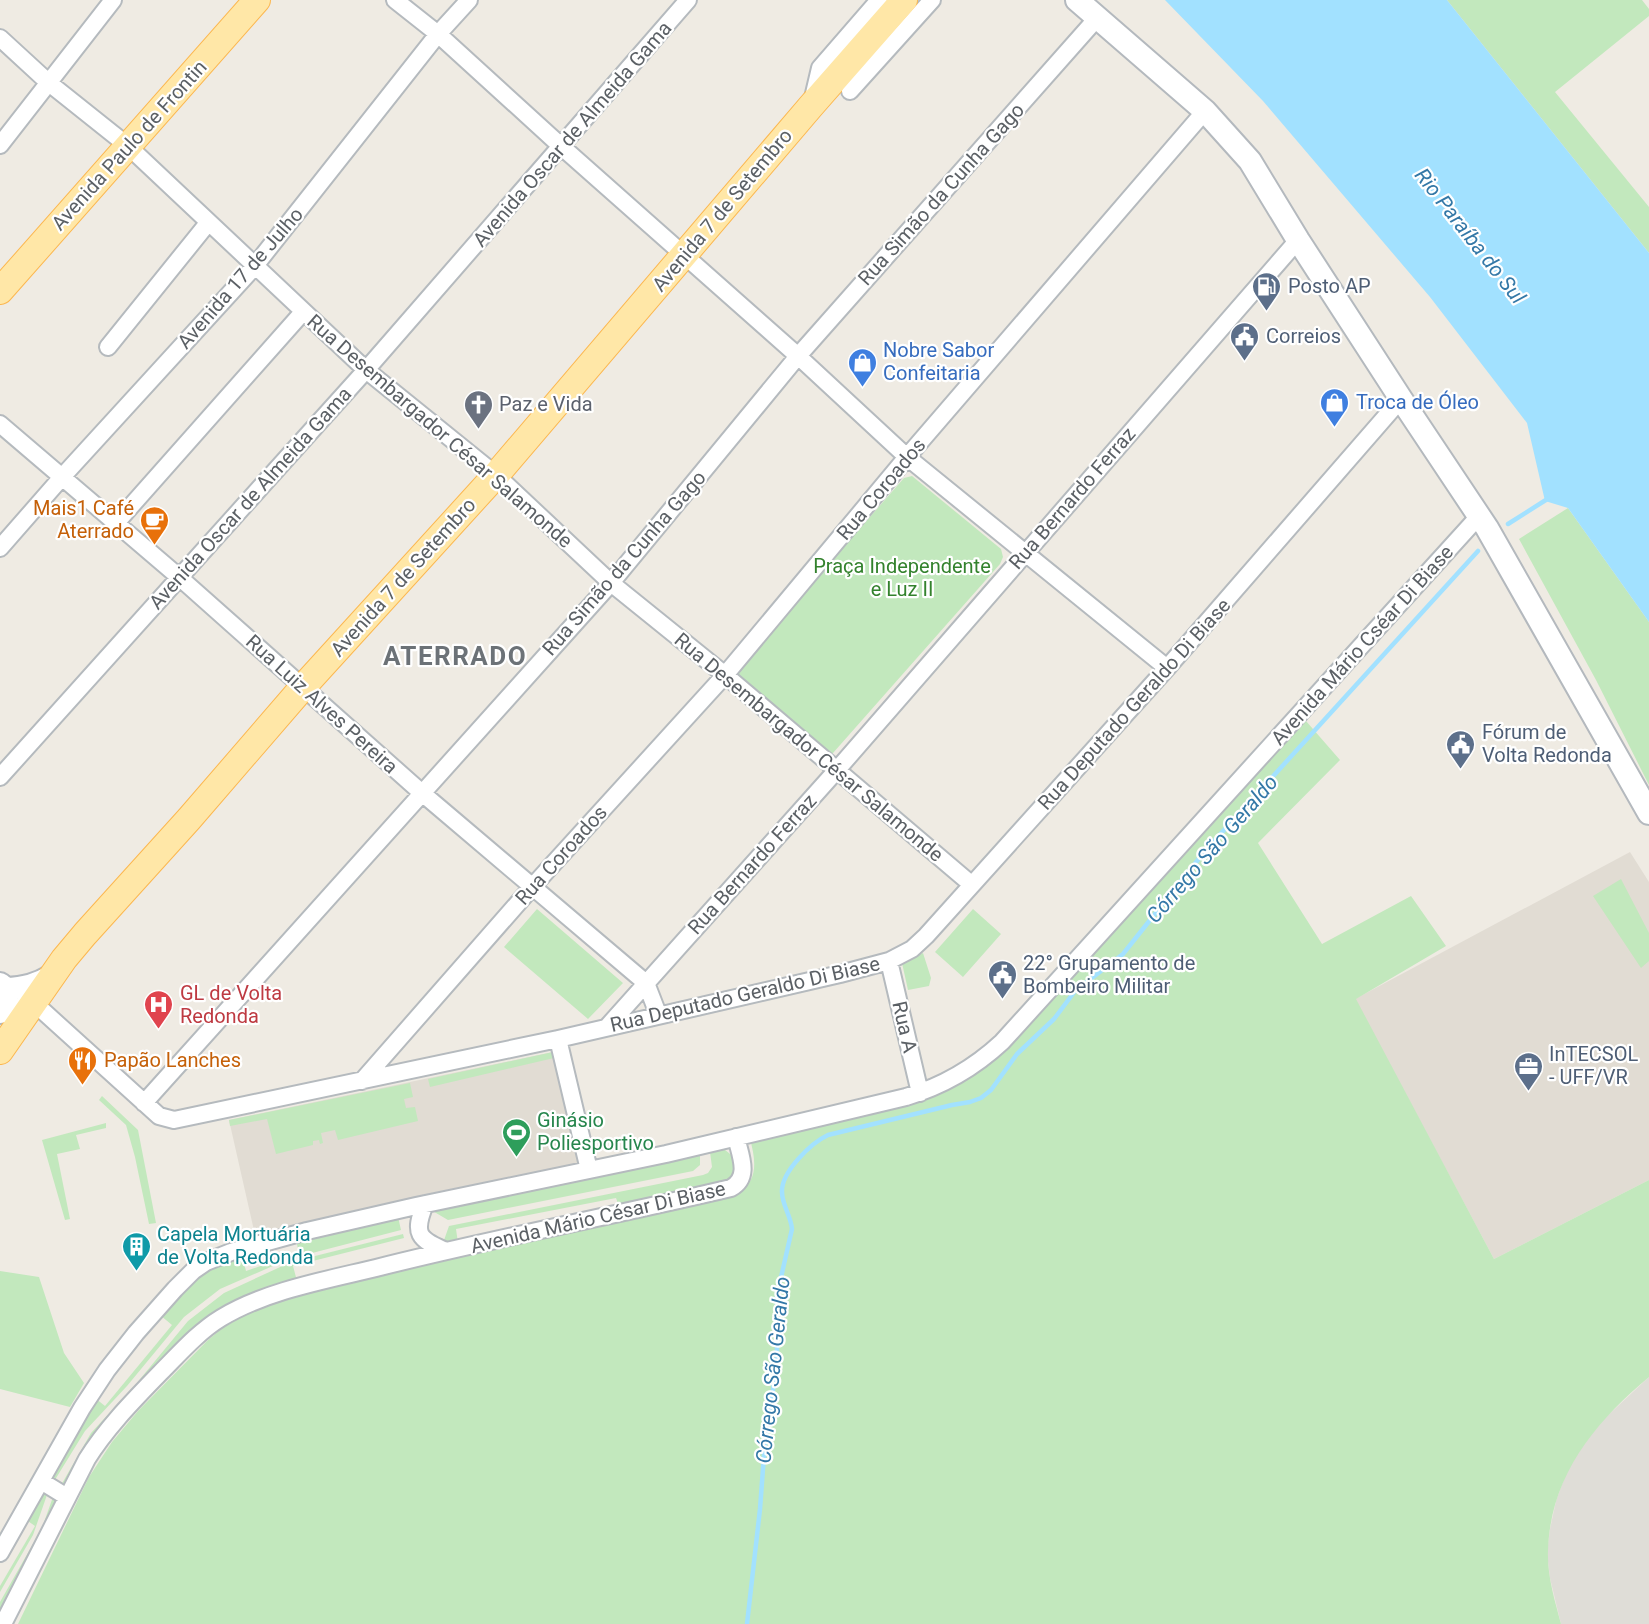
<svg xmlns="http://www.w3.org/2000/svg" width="1649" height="1624" font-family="Roboto,sans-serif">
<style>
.industrial{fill:#dfddd7}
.education{fill:#e1dcd3}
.green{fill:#c2e8bd}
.water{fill:#a2e1ff}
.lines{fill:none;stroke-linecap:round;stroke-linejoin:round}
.stream{stroke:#a2e1ff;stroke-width:4.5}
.street-casing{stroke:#b5babe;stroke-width:20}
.secondary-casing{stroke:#b4b9be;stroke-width:26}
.primary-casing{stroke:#fcb74f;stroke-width:28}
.street{stroke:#fff;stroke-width:16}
.secondary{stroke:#fff;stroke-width:22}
.primary{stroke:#ffe7a7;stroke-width:26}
.labels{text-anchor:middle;stroke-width:4.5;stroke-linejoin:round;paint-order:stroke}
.street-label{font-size:20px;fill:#5b6065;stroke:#fff}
.service-label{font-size:20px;fill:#4e5e75;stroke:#fff;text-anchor:start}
.shop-label{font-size:20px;fill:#366cbe;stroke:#fff;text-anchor:start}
.worship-label{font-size:20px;fill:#5b616d;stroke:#fff;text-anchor:start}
.food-label{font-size:20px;fill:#c56008;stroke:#fff;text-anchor:end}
.park-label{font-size:20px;fill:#33822d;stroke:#fff}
.health-label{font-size:20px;fill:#be3a42;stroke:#fff;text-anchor:start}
.leisure-label{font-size:20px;fill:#27864d;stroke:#fff;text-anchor:start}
.culture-label{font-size:20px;fill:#0d838f;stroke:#fff;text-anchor:start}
.water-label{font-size:21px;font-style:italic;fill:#3378a7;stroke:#fff}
.district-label{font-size:26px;font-weight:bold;letter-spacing:1.5px;fill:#6c7277;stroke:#fff}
</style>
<rect width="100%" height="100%" fill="#efebe3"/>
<path class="industrial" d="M1649,1377V1624H1561L1550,1578L1547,1553L1550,1529L1556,1501L1565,1476L1578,1451L1603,1420Z"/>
<path class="education" d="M1630,852L1649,882V1180L1494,1259L1355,999Z
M553,1052L580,1163L436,1192L255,1235L229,1120Z"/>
<path class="green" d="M1447,0H1642L1649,9V16L1555,92L1649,207V253Z
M912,476L1001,549L1003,557L1000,564L833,753L823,755L734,678L736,670L904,478Z
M1568,508L1649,622V785L1596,680L1519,539Z
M1306,721L1340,760L1258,843L1322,944L1411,896L1446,946L1356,999L1494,1259L1649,1180V1377C1594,1423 1550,1477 1548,1551C1547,1576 1555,1601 1561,1624H18L89,1477L112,1442L138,1411L207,1341L221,1329L248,1313L301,1294L735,1194C759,1183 756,1161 750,1139L936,1095C967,1080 990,1062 1015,1038Z
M1621,879L1649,933V961L1641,968L1593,896Z
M537,909L623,983L588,1019L504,947Z
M973,909L1001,934L963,977L935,952Z
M923,953L931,978L929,986L908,990L902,963Z
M553,1052L554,1058L430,1087L428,1079Z
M410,1083L413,1097L404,1099L406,1108L415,1107L418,1121L338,1140L335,1130L321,1133L323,1143L320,1144L319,1140L313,1141V1145L276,1154L267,1119L230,1126L229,1120Z
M102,1096L138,1130L156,1223L149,1224L135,1157L126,1125L99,1100Z
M106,1123V1128L76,1135L80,1149L57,1154L70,1219L65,1220L42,1140Z
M723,1149C738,1157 737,1167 731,1181L620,1209L616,1198L456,1229L458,1243H443L449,1226L703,1175L708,1173L712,1167L710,1152Z
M700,1154V1165L693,1171L448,1220L431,1210Z
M398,1217L401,1230L289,1259L220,1289L184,1317L127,1386L85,1431L53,1483L49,1477L95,1398L105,1406L172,1325L160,1315L201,1272L242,1256L246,1271L299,1253L296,1240Z
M403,1234L404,1238L293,1266L297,1281L245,1297L231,1303L65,1488L60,1487L91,1433L136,1384L188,1321L224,1293L291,1262Z
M0,1271L39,1277L64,1353L84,1383L70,1407L0,1389Z
M41,1490L48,1492L33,1535L0,1592V1586L35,1526L25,1519Z
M54,1494L58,1500L0,1618V1602L42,1528Z"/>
<path class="water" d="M1165,0H1447L1649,253V622L1568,508L1545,501L1527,423L1430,297L1263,101Z"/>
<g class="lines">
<path class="stream" d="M1508,524L1549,498
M747,1624L760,1509L765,1442L777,1363V1295L792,1229C791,1216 782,1205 782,1192C781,1172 811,1143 828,1135L952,1105L970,1102L981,1098L991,1090L1017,1054L1054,1019L1075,991L1123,954L1205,851L1478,551"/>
<defs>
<path id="street" d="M395,0L438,34L562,147L798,356L907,457L1167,668
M0,38L49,83L128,146L366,370L496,475L611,583L725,675L971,884
M850,91L932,0
M812,102L820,68L879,0
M0,145L113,0
M108,347L208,223
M0,424L179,577L422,793L646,983L658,1014
M116,523L303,312
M0,548L62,477L254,267L438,34L469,0
M0,777L366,370L688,0
M889,961L920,1093
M23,1004L33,1005L43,1011L159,1116L174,1120L558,1039L840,974L889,961L912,949L926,936L1167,668L1401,399
M608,1026L836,771L1298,240
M558,1039L589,1170
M362,1081L533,886L725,675L907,457L1205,111
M144,1103L611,583L798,356L1098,17
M425,1204C413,1234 418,1239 446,1251
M41,1481L67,1497
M0,1553L82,1408L107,1370L136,1333L175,1289L193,1271L206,1262L231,1252L307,1231L416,1206L666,1154L906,1097C943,1086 974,1068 1002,1042L1479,516
M3,1624L87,1459C107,1427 134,1400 160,1373C179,1354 198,1332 221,1318C265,1291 326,1280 376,1268C494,1238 613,1216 731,1188C751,1177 740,1155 736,1137"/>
<path id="secondary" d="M1077,0L1205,111L1250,161L1298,240L1401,399L1487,528L1649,813
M0,984L6,989C24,988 37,985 52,976
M0,1012C6,1006 8,997 6,989"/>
<path id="primary" d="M0,291L257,0
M0,1051L64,959L85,934L189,819L303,687L496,475L811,106L904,0"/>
</defs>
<use href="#street" class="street-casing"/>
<use href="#secondary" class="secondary-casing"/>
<use href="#primary" class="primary-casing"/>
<use href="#street" class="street"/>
<use href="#secondary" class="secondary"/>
<use href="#primary" class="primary"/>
</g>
<defs>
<symbol id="fuel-pin" viewBox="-11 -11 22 30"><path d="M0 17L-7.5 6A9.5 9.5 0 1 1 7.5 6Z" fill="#5c6f8a" stroke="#fff"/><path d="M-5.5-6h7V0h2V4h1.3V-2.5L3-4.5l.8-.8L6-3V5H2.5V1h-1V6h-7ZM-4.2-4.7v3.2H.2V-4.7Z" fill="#fff"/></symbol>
<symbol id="civic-pin" viewBox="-11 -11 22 30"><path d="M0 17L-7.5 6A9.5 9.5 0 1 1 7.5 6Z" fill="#5c6f8a" stroke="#fff"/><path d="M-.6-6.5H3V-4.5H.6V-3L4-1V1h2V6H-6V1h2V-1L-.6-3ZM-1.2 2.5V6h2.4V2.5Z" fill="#fff"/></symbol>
<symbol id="shop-pin" viewBox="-11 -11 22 30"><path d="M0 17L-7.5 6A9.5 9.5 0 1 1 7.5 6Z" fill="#3f7fe0" stroke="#fff"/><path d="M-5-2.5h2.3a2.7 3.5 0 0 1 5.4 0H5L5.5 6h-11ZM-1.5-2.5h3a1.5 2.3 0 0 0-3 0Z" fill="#fff"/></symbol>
<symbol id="church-pin" viewBox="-11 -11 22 30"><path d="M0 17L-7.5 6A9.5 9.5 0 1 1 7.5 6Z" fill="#6b7280" stroke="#fff"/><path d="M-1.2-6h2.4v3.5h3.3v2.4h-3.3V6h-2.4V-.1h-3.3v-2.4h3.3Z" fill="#fff"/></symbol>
<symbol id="cafe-pin" viewBox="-11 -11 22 30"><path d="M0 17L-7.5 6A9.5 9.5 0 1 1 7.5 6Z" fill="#e8710a" stroke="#fff"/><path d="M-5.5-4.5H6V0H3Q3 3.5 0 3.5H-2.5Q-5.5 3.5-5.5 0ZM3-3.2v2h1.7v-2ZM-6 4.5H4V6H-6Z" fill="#fff"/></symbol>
<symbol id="hospital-pin" viewBox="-11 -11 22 30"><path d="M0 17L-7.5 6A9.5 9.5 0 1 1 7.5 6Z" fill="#e0444e" stroke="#fff"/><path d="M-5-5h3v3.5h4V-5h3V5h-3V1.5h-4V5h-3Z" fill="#fff"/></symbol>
<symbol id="restaurant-pin" viewBox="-11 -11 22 30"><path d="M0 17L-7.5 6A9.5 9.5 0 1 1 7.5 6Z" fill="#e8710a" stroke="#fff"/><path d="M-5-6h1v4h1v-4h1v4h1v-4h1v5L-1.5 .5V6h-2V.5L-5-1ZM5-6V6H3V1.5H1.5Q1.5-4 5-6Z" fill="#fff"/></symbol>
<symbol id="office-pin" viewBox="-11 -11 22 30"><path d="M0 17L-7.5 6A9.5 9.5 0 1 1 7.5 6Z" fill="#5c6f8a" stroke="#fff"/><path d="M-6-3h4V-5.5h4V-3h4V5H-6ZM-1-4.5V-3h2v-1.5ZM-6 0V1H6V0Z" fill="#fff"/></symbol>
<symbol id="stadium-pin" viewBox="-11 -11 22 30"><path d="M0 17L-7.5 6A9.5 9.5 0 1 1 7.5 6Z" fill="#2e9e5b" stroke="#fff"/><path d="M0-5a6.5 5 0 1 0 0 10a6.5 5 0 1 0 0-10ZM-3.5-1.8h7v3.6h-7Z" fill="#fff"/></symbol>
<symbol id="building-pin" viewBox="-11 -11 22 30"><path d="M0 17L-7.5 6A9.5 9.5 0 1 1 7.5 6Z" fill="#0f9aa8" stroke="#fff"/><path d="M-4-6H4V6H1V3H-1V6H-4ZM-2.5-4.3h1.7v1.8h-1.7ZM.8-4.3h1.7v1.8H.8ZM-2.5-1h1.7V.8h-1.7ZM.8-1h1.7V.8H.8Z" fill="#fff"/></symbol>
</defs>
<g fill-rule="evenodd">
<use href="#fuel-pin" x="1250" y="270" width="33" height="45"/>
<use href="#civic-pin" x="1228" y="320" width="33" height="45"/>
<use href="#shop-pin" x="846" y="346" width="33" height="45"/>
<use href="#shop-pin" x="1318" y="386" width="33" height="45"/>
<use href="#church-pin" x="462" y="388" width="33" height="45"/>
<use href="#cafe-pin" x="138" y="504" width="33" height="45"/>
<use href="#civic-pin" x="1444" y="728" width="33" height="45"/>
<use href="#civic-pin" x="986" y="958" width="33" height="45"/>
<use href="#hospital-pin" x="142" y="988" width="33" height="45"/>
<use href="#restaurant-pin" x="66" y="1044" width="33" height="45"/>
<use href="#office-pin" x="1512" y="1050" width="33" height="45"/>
<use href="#stadium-pin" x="500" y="1116" width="33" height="45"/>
<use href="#building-pin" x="120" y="1230" width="33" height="45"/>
</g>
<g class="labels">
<g class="street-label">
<text transform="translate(572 134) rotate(-49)" y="7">Avenida Oscar de Almeida Gama</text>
<text transform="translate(129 145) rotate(-48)" y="7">Avenida Paulo de Frontin</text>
<text transform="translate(941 194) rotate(-48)" y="7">Rua Simão da Cunha Gago</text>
<text transform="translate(722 210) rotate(-50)" y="7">Avenida 7 de Setembro</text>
<text transform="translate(240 278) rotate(-49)" y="7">Avenida 17 de Julho</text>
<text transform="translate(440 431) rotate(41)" y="7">Rua Desembargador César Salamonde</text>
<text transform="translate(881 489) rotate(-50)" y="7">Rua Coroados</text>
<text transform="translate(250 498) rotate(-48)" y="7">Avenida Oscar de Almeida Gama</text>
<text transform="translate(1072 498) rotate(-49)" y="7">Rua Bernardo Ferraz</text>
<text transform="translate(624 563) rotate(-49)" y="7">Rua Simão da Cunha Gago</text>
<text transform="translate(403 577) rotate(-48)" y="7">Avenida 7 de Setembro</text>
<text transform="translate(1362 645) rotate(-48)" y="7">Avenida Mário Cséar Di Biase</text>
<text transform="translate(322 704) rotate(42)" y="7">Rua Luiz Alves Pereira</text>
<text transform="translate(1134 704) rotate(-48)" y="7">Rua Deputado Geraldo Di Biase</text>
<text transform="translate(809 747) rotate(40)" y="7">Rua Desembargador César Salamonde</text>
<text transform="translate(561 855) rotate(-48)" y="7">Rua Coroados</text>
<text transform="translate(752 864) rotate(-48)" y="7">Rua Bernardo Ferraz</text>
<text transform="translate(745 994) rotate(-13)" y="7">Rua Deputado Geraldo Di Biase</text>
<text transform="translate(905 1027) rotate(77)" y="7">Rua A</text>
<text transform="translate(598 1217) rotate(-13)" y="7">Avenida Mário César Di Biase</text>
</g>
<g class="service-label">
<text x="1288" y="293">Posto AP</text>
<text x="1266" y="343">Correios</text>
<text x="1482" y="739">Fórum de<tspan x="1482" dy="23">Volta Redonda</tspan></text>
<text x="1023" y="970">22° Grupamento de<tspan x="1023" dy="23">Bombeiro Militar</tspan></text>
<text x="1549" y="1061">InTECSOL<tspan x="1549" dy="23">- UFF/VR</tspan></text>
</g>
<g class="shop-label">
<text x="883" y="357">Nobre Sabor<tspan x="883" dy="23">Confeitaria</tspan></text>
<text x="1356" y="409">Troca de Óleo</text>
</g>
<g class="worship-label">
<text x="499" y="411">Paz e Vida</text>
</g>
<g class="food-label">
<text x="134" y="515">Mais1 Café<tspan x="134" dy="23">Aterrado</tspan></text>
<text x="104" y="1067" text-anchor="start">Papão Lanches</text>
</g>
<g class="park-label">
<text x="902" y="573">Praça Independente<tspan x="902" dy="23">e Luz II</tspan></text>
</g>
<g class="health-label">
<text x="180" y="1000">GL de Volta<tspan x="180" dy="23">Redonda</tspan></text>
</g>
<g class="leisure-label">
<text x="537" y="1127">Ginásio<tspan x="537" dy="23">Poliesportivo</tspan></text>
</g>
<g class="culture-label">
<text x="157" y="1241">Capela Mortuária<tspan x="157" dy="23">de Volta Redonda</tspan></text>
</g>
<g class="water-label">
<text transform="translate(1470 236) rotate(52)" y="7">Rio Paraíba do Sul</text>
<text transform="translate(1212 849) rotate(-49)" y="7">Córrego São Geraldo</text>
<text transform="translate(773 1370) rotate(-84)" y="7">Córrego São Geraldo</text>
</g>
<g class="district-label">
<text x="455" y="665">ATERRADO</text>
</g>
</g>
</svg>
